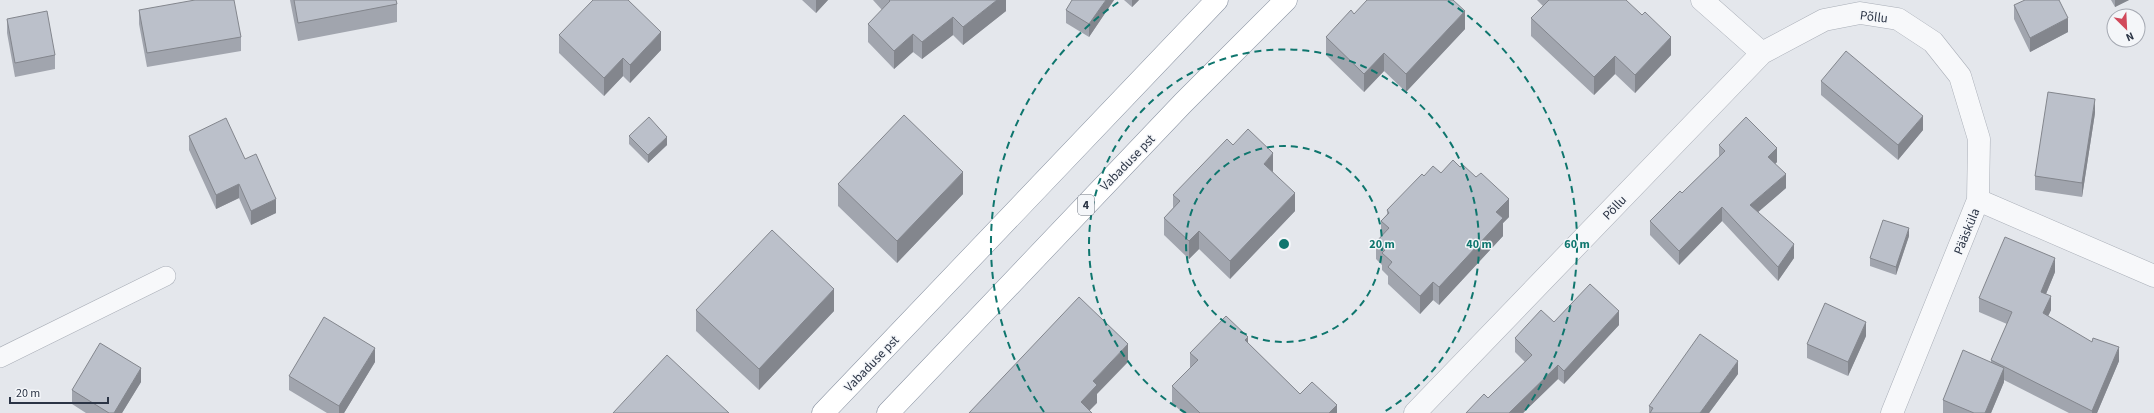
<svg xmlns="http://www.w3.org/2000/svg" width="2154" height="413" font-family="'Source Sans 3',sans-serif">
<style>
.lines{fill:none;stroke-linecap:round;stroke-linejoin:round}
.service-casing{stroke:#a9aeb7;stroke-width:20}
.minor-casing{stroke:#a9aeb7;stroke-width:23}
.trunk-casing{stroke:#8b94a3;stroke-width:23}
.service{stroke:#f7f8fa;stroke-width:19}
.minor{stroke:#f7f8fa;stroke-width:22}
.trunk{stroke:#fff;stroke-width:22}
.wall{fill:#a1a5ae}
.shaded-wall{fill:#83868d}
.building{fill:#bbc0ca;stroke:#83868d}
.ring{fill:none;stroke:#0f766e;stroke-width:2;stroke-dasharray:7 5}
.labels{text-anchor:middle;stroke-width:3;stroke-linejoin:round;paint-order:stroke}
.shield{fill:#f4f6f9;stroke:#676e7b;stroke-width:1}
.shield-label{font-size:12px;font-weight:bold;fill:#2b3445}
.street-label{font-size:13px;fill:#2b3445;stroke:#f4f6f9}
.centre{fill:#0f766e;stroke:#f4f6f9;stroke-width:2}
.ring-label{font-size:12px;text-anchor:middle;font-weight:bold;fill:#0f766e;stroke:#f4f6f9;stroke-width:3;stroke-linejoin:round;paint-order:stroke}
</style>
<rect width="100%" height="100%" fill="#e4e7ec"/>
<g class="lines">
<defs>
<path id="service" d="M0,358L166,276"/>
<path id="minor" d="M1702,0L1762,53
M1978,200L2154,276
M1415,413L1762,53L1824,20L1860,13L1898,19L1933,42L1960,76L1979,139L1978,200L1892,413"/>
<path id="trunk" d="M823,413L1217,0
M888,413L1183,103L1286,0"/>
</defs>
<use href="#service" class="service-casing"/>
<use href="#minor" class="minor-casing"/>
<use href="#trunk" class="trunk-casing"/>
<use href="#service" class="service"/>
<use href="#minor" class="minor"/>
<use href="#trunk" class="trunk"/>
</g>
<path class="wall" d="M290,0H396L397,4V22L298,41Z
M802,0H828L816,13Z
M873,0H1006V11L963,45L953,35L922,59L913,52L894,69L868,42V24L882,10Z
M1114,0L1089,37L1066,23V10Z
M1124,0H1139L1132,7Z
M1537,0H1626L1671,55L1635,93L1615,74L1594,95L1531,36V18L1543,6Z
M2111,0H2129L2115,7Z
M2014,5L2068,32L2030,52L2014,19Z
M139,10L241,37V51L147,67L139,24Z
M1354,14L1465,29L1406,92L1384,71L1364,92L1326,55V37Z
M7,19L55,55V69L15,77L7,33Z
M559,35L661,50L630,83L623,76L604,96L559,53Z
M1821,81L1923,130L1898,160L1821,95Z
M2095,113L2082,197L2035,190V176Z
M189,136L245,159L276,213L251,225L239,198L216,209L189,150Z
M629,136L667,145L648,163L629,144Z
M1233,145L1273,171V172L1295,211L1230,279L1199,249L1189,259L1164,235V218L1173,208V195Z
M1719,145L1777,162L1775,164L1786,188L1758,212L1794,258L1778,281L1722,221L1679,265L1650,235V221L1682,193L1719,157Z
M1460,167L1509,217L1503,223V236L1439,305L1433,300L1420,314L1388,284V276L1382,270V265L1376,259V242L1381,237V221L1387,214V210L1424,176L1441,173Z
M838,184L963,194L897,263L838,206Z
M1909,236L1896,275L1870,266V258Z
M2055,272L2046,294L2051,310L2048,316L2119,361L2097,413H2069L2004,380V382L1991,413H1943V400L1991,362V360L2007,324L1979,312V298Z
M696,310L834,311L759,390L696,331Z
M1554,322L1619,325L1564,384L1558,379L1523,413H1466L1488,398L1525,362L1515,352V338Z
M1866,336L1848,376L1807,358V344Z
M1248,343L1300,394L1337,413H1183L1172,403V386L1190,368V353Z
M375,362L344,413H327L289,390V376Z
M1738,374L1709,413H1649V406Z
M141,382L122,413H86L72,404V390Z"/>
<path class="shaded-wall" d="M816,0H828L816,13Z
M997,0H1006V11L963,45V27Z
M1106,0H1114L1089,37V24Z
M1132,0H1139L1132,7Z
M2115,0H2129L2115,7Z
M1465,11V29L1406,92V74Z
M953,17V35L922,59V42Z
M2068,18V32L2030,52V38Z
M661,32V50L630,83V65Z
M913,34V52L894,69V51Z
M1671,37V55L1635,93V75Z
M1384,53V71L1364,92V74Z
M1615,56V74L1594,95V77Z
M623,58V76L604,96V78Z
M2095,99V113L2082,197V183Z
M1923,116V130L1898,160V145Z
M667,137V145L648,163V155Z
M1777,148V162L1768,171V157Z
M1273,153V171L1264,182V164Z
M963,172V194L897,263V241Z
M1786,174V188L1750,219V205Z
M239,184V198L216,209V195Z
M1295,193V211L1230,279V261Z
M276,199V213L251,225V211Z
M1509,199V217L1503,223V236L1439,305V287L1496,212Z
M1722,207V221L1679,265V251Z
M1909,228V236L1896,275V267Z
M1199,231V249L1189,259V241Z
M1794,244V258L1778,281V267Z
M2055,258V272L2041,306V292Z
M1433,282V300L1420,314V296Z
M834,289V311L759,390V369Z
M2051,296V310L2043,327V313Z
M1619,311V325L1564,384V371Z
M1866,322V336L1848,376V362Z
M1248,337V354L1245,340Z
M1128,344V362L1097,394V403L1087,413L1081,402L1093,381Z
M2119,347V361L2097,413H2092V411Z
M375,348V362L344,413H339V406Z
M1738,361V374L1709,413H1700Z
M1558,365V379L1523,413H1509Z
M141,368V382L122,413H114Z
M2004,368V382L1991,413H1985Z
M1337,405V413H1329Z"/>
<path class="building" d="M195,0H234L241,37L147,53L139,10Z
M294,0H396L397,4L298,23Z
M593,0H628L661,32L630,65L623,58L604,78L559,35Z
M889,0H997L963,27L953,17L922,42L913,34L894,51L868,24L890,1Z
M1072,0H1106L1089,24L1066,10Z
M1367,0H1453L1465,11L1406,74L1384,53L1364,74L1326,37L1351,10L1354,14Z
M1549,0H1626L1642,15L1645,12L1671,37L1635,75L1615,56L1594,77L1531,18Z
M2025,0H2059L2068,18L2030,38L2014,5Z
M47,11L55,55L15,63L7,19Z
M1846,51L1923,116L1898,145L1821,81Z
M2048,92L2095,99L2082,183L2035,176Z
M904,115L963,172L897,241L838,184Z
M649,117L667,137L648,155L629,136Z
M1746,117L1777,148L1768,157L1786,174L1750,205L1794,244L1778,267L1722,207L1679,251L1650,221L1680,191L1682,193L1725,151L1719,145Z
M226,118L245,159L256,154L276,199L251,211L239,184L216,195L189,136Z
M1248,129L1273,153L1264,164L1295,193L1230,261L1199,231L1189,241L1164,218L1180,201L1173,195L1227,139L1233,145Z
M1453,160L1460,167L1463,165L1476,177L1481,173L1509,199L1496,212L1503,218L1439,287L1433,282L1420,296L1388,267L1392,262L1382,253L1385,250L1376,242L1389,228L1381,221L1389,213L1387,210L1422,174L1424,176L1433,166L1441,173Z
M1883,220L1909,228L1896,267L1870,258Z
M772,230L834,289L759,369L696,310Z
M2005,237L2055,258L2041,292L2051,296L2043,313L2092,342L2093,338L2119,347L2092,411L1991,360L2012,312L1979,298Z
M1590,284L1619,311L1564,371L1558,365L1509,413H1466L1484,394L1488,398L1532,355L1515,338L1541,310L1554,322Z
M1079,297L1128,344L1093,381L1097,385L1081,402L1092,413H969Z
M1825,303L1866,322L1848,362L1807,344Z
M1226,316L1248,337L1245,340L1300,394L1312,382L1337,405L1329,413H1200L1172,386L1198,360L1190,353Z
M324,317L375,348L339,406L289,376Z
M1700,334L1738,361L1700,413H1650L1653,408L1649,406Z
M100,343L141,368L114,413H109L72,390Z
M1963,350L2004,368L1985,413H1974L1943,400Z
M667,355L729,413H613Z"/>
<g class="ring">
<circle cx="1284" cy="244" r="98"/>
<path d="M1186 413A195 195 0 1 1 1382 413"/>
<path d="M1044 412A293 293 0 0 1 1120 1M1448 1A293 293 0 0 1 1524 412"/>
</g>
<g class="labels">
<rect class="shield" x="1078" y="195" width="16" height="20" rx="3"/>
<g class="shield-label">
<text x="1086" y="209">4</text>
</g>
<g class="street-label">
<text transform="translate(1874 16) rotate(7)" y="5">Põllu</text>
<text transform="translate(1127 162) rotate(-46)" y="5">Vabaduse pst</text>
<text transform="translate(1614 207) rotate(-46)" y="5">Põllu</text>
<text transform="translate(1966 231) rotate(-68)" y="5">Pääsküla</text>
<text transform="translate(871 363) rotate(-46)" y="5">Vabaduse pst</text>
</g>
</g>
<circle cx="1284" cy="244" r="6" class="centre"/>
<g class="ring-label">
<text x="1382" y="248">20 m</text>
<text x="1479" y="248">40 m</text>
<text x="1577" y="248">60 m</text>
</g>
<g transform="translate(2126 28) rotate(156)"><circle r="19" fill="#f4f6f9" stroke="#a4a8b1"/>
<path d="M0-3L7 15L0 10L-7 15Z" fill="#d1495b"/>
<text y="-6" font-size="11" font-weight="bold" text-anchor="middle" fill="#2b3445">N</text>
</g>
<path d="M10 397v6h98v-6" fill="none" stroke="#2b3445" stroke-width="2"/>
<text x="16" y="397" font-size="12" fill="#2b3445" stroke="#f4f6f9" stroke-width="3" paint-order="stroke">20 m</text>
</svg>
